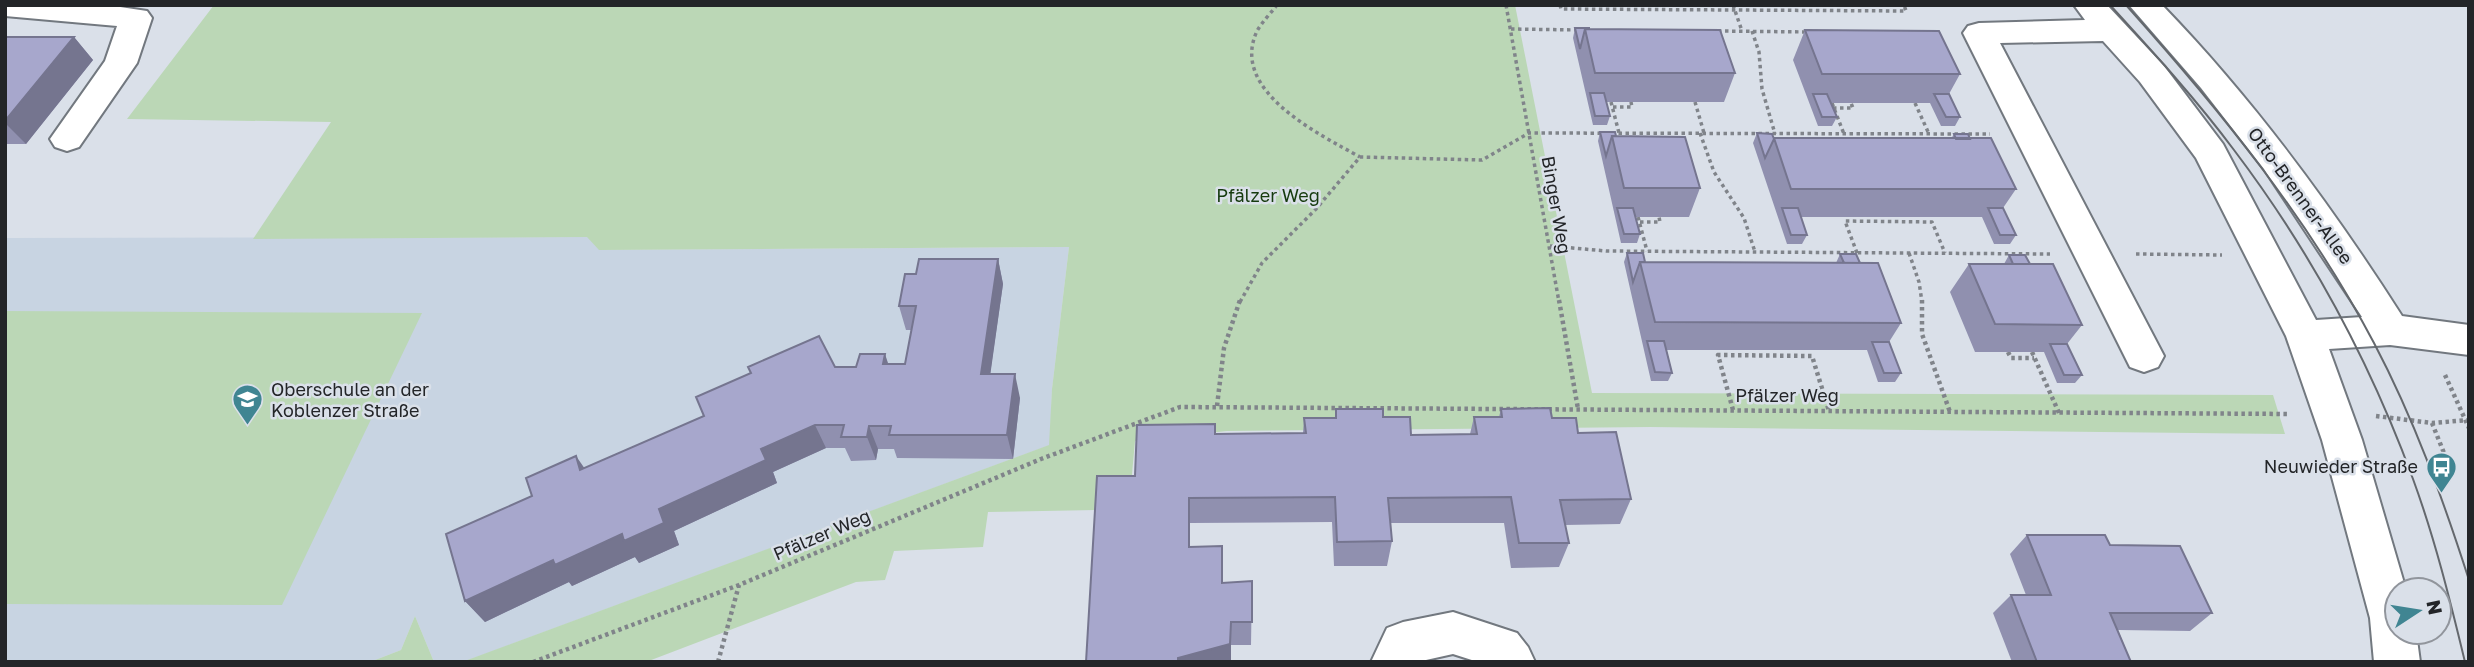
<svg xmlns="http://www.w3.org/2000/svg" width="2474" height="667" font-family="'Golos Text',sans-serif">
<style>
.built{fill:#c8d4e2}
.green{fill:#bbd7b6}
.lines{fill:none;stroke-linecap:round;stroke-linejoin:round}
.minor-casing{stroke:#72787f;stroke-width:4}
.path-far1{stroke:#80848a;stroke-width:3.5;stroke-dasharray:3.5 3.5;stroke-linecap:butt}
.path{stroke:#80848a;stroke-width:4.5;stroke-dasharray:3.5 3.5;stroke-linecap:butt}
.minor{fill:#fff;fill-rule:evenodd}
.tram{stroke:#64686d;stroke-width:2}
.wall{fill:#9090af}
.shaded-wall{fill:#75758f}
.building{fill:#a7a7cc;stroke:#75758f;stroke-width:2}
.labels{text-anchor:middle;stroke-width:5;stroke-linejoin:round;paint-order:stroke}
.park-label{font-size:18px;fill:#163b0f;stroke:#dae0e9}
.street-label{font-size:18px;fill:#232528;stroke:#dae0e9}
.poi-label{font-size:18px;fill:#232528;stroke:#dae0e9;text-anchor:start}
</style>
<rect width="100%" height="100%" fill="#dae0e9"/>
<path class="built" d="M588,237L600,250L1069,247L1052,389L1050,445L463,662H434L415,616L401,650L370,662H5V238Z"/>
<path class="green" d="M214,5H1515L1592,393L2273,395L2285,434L1650,427L1227,431L1135,441L1130,496L1096,510L988,512L983,547L894,551L885,580L856,582L646,662H462L1049,445L1052,389L1069,247L599,250L587,237L253,239L331,122L127,119Z
M5,311L422,313L282,605L5,604Z
M415,616L434,662H370L401,650Z"/>
<g class="lines">
<defs>
<path id="minor" d="M5,5H107L147,11L152,18L137,63L79,147L67,151L55,147L50,139L105,61L117,26L5,16Z
M2074,5H2107L2164,66L2223,144L2316,320L2362,317L2264,169L2201,88L2129,5H2162C2254,100 2331,205 2402,316L2469,325V355L2390,345L2329,349L2362,440L2406,590H2397V632H2416L2420,662H2374L2370,618L2322,440L2286,336L2196,158L2140,82L2103,41L2000,43L2164,356L2158,367L2144,372L2130,367L1963,33L1968,26L1979,23L2085,20Z
M1453,612L1517,633L1528,647L1535,662H1478L1453,654L1417,662H1371L1387,628L1403,622Z"/>
</defs>
<use href="#minor" class="minor-casing"/>
<path class="path-far1" d="M1277,5C1271,13 1262,22 1257,31C1229,91 1319,134 1360,157
M1506,5L1559,302
M1560,5L1561,9L1906,11L1904,5
M1733,5L1742,31
M1511,29L1579,30
M1718,31L1810,32
M1752,31L1759,52L1762,89L1775,134
M1611,102L1619,133
M1695,102L1704,133
M1832,103L1844,134
M1915,103L1929,134
M1613,107H1632L1631,102
M1833,108H1853L1851,103
M1700,133L1714,172L1744,218L1755,252
M1638,217L1647,251
M1640,222H1660L1659,217
M1550,246L1606,251L2050,254
M1857,253L1845,221L1932,222L1945,253
M1909,253L1919,282L1922,302
M2136,254L2222,255
M1240,302L1262,263L1316,209L1360,157L1482,160L1529,133L1990,134"/>
<path class="path" d="M1559,300L1578,409
M1922,300V334L1950,412
M2008,352L2011,358H2034
M2032,352L2059,413
M2445,375L2469,428
M1217,406L1224,348L1240,300
M1733,410L1718,355L1812,356L1829,411
M2376,416L2432,423L2469,420
M2432,423L2448,463
M533,662L739,585L1041,459L1180,407L2290,414
M718,662L739,585"/>
<use href="#minor" class="minor"/>
<path class="tram" d="M2110,5C2153,52 2196,99 2234,150C2309,249 2370,362 2413,479C2435,539 2450,600 2465,662
M2126,5C2220,110 2308,218 2374,343C2414,419 2443,499 2469,580"/>
</g>
<path class="wall" d="M239,5H264L263,6Z
M1761,5H1899V6Z
M1575,28L1589,29L1735,73L1724,102H1606L1610,116L1607,125H1593L1573,38Z
M1805,30L1960,74L1949,94L1960,117L1955,126H1941L1930,103H1831L1837,117L1832,126H1818L1793,60Z
M5,37H74L93,60L26,144H5Z
M1600,132L1616,136L1700,188L1689,217H1636L1640,234L1637,243H1621L1598,141Z
M1757,133L1774,139H1951L1954,134L1970,139L2016,189L2003,208L2016,235L2010,244H1994L1982,217H1801L1807,235L1802,244H1787L1753,143Z
M1627,253L1645,262L1836,263L1840,254L1860,263L1901,323L1889,342L1901,373L1895,382H1878L1867,350H1666L1672,373L1668,381H1651L1624,262Z
M2009,255L2030,264L2082,325L2067,344L2082,375L2075,383H2057L2044,352H1975L1950,292L1969,264H2004Z
M998,259L1003,284L990,374L1020,398L1013,459L897,458L894,449H878L876,460L851,461L845,448H826L773,472L777,483L674,531L679,545L639,563L635,557L572,586L569,582L485,622L465,601L532,496L584,469L835,367L905,364L911,330H906L899,306L916,274Z
M1336,409L1383,417L1411,435L1470,434L1474,417H1499L1501,409L1552,418L1578,433L1631,499L1620,524L1565,525L1569,543L1559,567L1511,568L1504,523H1390L1392,541L1387,566H1334L1332,522L1190,523V547L1223,583L1252,581L1251,645H1231V662H1086L1135,476L1215,434L1303,433L1304,418H1335Z
M2027,535L2110,545L2212,613L2190,631L2118,630L2131,662H2012L1993,613L2011,595H2026L2010,554Z"/>
<path class="shaded-wall" d="M74,37L93,60L26,144L5,123V121Z
M998,259L1003,284L987,398L981,374Z
M885,354L893,378L883,364Z
M1015,374L1020,398L1013,459L1007,435Z
M815,425L826,448L773,472L777,483L674,531L679,545L639,563L635,557L572,586L569,582L485,622L465,601L659,509L761,449Z
M869,426L878,449L876,460L867,437Z
M576,456L592,479L580,470Z
M1189,498L1190,523V571L1189,547Z
M1231,622V662H1178V658Z"/>
<path class="building" d="M1575,28H1589V29H1585L1580,49Z
M1585,29L1720,30L1735,73H1595Z
M1805,30L1939,31L1960,74H1822Z
M5,37H74L5,121Z
M1590,93H1604L1610,116H1595Z
M1813,94H1827L1837,117H1822Z
M1934,94H1949L1960,117H1946Z
M1600,132H1615L1616,136H1612L1606,156Z
M1757,133L1772,134L1774,139L1765,158Z
M1954,134H1968L1970,139H1956Z
M1612,136L1685,137L1700,188H1624Z
M1774,138H1991L2016,189H1791Z
M1617,208H1633L1640,234H1624Z
M1782,208H1798L1807,235H1791Z
M1988,208H2003L2016,235H2000Z
M1627,253H1643L1645,262H1640L1633,282Z
M1840,254H1856L1860,263H1844Z
M2009,255H2025L2030,264H2013Z
M919,259H998L981,374H1015L1007,435H889L891,426H869L867,437H841L844,425H815L761,449L766,460L659,509L664,523L624,541L622,534L555,565L553,560L465,601L446,534L532,496L526,478L576,456L580,470L704,416L696,397L751,373L748,367L819,336L835,367H856L860,354H885L883,364H905L916,306H899L905,274H916Z
M1640,262L1878,263L1901,323L1655,322Z
M1969,264H2053L2082,325L1995,324Z
M1647,341H1664L1672,373L1655,372Z
M1872,342H1889L1901,373H1884Z
M2050,344H2067L2082,375H2064Z
M1550,408L1552,418H1576L1578,433L1616,432L1631,499L1560,500L1569,543H1519L1511,497L1388,498L1392,541L1337,542L1335,497L1189,498V547L1222,546V583L1252,581V622H1231L1230,644L1178,658V662H1086L1097,476H1135L1137,425L1215,424V434L1306,433L1304,418H1336V409H1383V417H1410L1411,435L1477,434L1474,417H1502L1501,409Z
M2027,535H2105L2110,545L2180,546L2212,613H2110L2131,662H2037L2011,595H2051Z"/>
<defs>
<symbol id="school-pin" viewBox="-11 -11 22 30"><path d="M0 17L-7.5 6A9.5 9.5 0 1 1 7.5 6Z" fill="#408592" stroke="#dae0e9"/><path d="M0-5L7-2L0 1L-7-2ZM-4 1L0 2.5L4 1V4Q0 6-4 4Z" fill="#fff"/></symbol>
<symbol id="bus-pin" viewBox="-11 -11 22 30"><path d="M0 17L-7.5 6A9.5 9.5 0 1 1 7.5 6Z" fill="#408592" stroke="#dae0e9"/><path d="M-5-6H5V4H4V6H2V4H-2V6H-4V4H-5ZM-3.5-4V0h7V-4ZM-3.5 1.2v1.5H-2V1.2ZM2 1.2v1.5H3.5V1.2Z" fill="#fff"/></symbol>
</defs>
<g fill-rule="evenodd">
<use href="#school-pin" x="230" y="382" width="35" height="47"/>
<use href="#bus-pin" x="2424" y="450" width="35" height="47"/>
</g>
<g class="labels">
<g class="park-label">
<text x="1268" y="202">Pfälzer Weg</text>
</g>
<g class="street-label">
<text transform="translate(2300 196) rotate(54)" y="6">Otto-Brenner-Allee</text>
<text transform="translate(1556 205) rotate(80)" y="6">Binger Weg</text>
<text x="1787" y="402">Pfälzer Weg</text>
<text transform="translate(822 535) rotate(-23)" y="6">Pfälzer Weg</text>
</g>
<g class="poi-label">
<text x="271" y="396">Oberschule an der<tspan x="271" dy="21">Koblenzer Straße</tspan></text>
<text x="2418" y="473" text-anchor="end">Neuwieder Straße</text>
</g>
</g>
<rect width="2474" height="667" fill="none" stroke="#232528" stroke-width="14"/>
<g transform="translate(2418 611) rotate(78)"><circle r="33" fill="#dae0e9" stroke="#91959c" stroke-width="2"/>
<path d="M0-5L12 26L0 18L-12 26Z" fill="#408592"/>
<text y="-10" font-size="19" font-weight="bold" text-anchor="middle" fill="#232528">N</text>
</g>
</svg>
